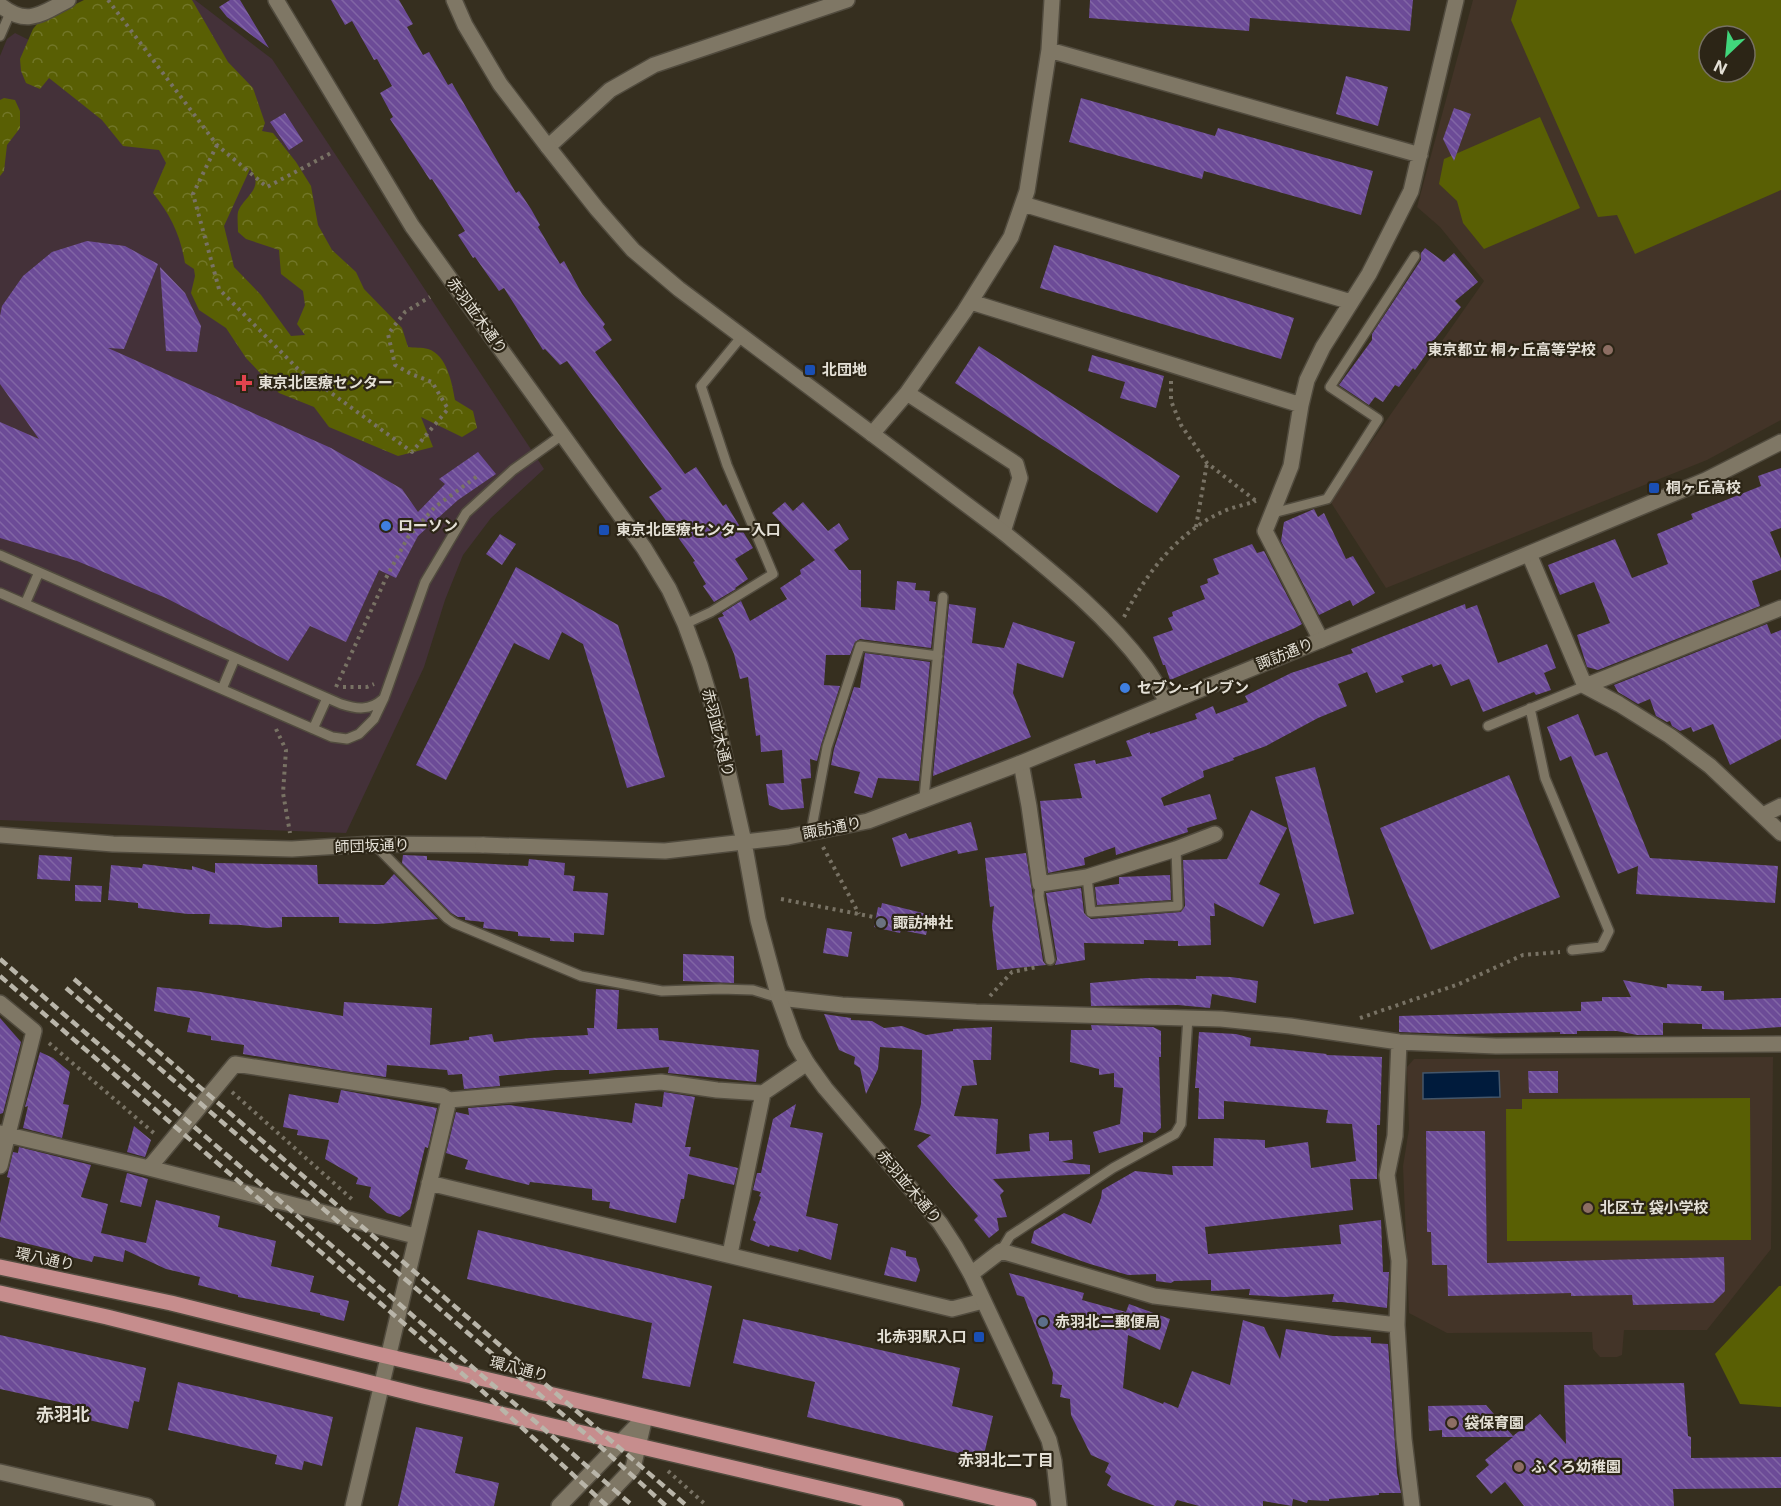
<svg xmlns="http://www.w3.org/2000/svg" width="1781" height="1506" font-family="Inter,'Noto Sans JP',sans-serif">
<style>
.education{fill:#433428;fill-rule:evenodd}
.medical{fill:#443139}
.green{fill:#595f04;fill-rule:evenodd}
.forest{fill:url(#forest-crowns);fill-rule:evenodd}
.water{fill:#001b3c;stroke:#44566a;stroke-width:1.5}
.building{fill:url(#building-back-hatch)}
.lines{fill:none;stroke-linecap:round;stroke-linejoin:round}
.lane-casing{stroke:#514b3e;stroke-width:12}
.street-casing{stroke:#514b3e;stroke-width:18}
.secondary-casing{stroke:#514b3e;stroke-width:18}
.primary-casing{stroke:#514b3e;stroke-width:18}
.path{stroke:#787264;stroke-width:4;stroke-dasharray:3 4.5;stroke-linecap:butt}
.lane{stroke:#7f7765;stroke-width:9}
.street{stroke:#7f7765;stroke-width:15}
.secondary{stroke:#7f7765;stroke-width:15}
.primary{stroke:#c68d8d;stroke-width:15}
.rail{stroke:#b9b5a9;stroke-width:4.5;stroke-dasharray:9 4.5;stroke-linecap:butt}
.education-dot{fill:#8d6e63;stroke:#2c2516;stroke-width:2}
.transit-dot{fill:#1a4fb4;stroke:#2c2516;stroke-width:2}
.health-dot{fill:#e0444e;stroke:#2c2516;stroke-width:2}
.shop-dot{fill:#3f7fe0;stroke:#2c2516;stroke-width:2}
.worship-dot{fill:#6b7280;stroke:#2c2516;stroke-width:2}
.service-dot{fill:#5c6f8a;stroke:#2c2516;stroke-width:2}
.labels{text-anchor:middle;stroke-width:4.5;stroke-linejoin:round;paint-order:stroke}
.street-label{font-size:15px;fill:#e4e0d6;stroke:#2c2516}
.poi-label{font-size:15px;font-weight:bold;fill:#e4e0d6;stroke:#2c2516;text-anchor:start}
.neighbourhood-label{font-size:16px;font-weight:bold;fill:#e4e0d6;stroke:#2c2516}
.quarter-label{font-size:18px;font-weight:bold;fill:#e4e0d6;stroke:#2c2516}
</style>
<defs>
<pattern id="forest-crowns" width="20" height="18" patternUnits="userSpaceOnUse" patternTransform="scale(1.5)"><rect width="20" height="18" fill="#595f04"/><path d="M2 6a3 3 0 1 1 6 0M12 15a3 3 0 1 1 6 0" fill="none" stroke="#717628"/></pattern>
<pattern id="building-back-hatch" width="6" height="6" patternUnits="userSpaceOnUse" patternTransform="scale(1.5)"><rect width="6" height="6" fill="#6c4b97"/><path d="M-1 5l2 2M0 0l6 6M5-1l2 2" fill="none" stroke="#8165a5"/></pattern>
</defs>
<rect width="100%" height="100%" fill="#362f1f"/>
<path class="education" d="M1473,0H1781V420L1707,460L1386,588L1330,501L1484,281L1440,227L1417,207ZM1709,36H1745V72H1709Z
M1773,1057L1771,1249L1707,1330H1624L1622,1355L1617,1357H1600L1593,1349L1592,1332L1447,1333L1409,1313L1403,1166L1409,1129L1407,1067L1414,1059Z"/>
<path class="medical" d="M92,0H195L272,59L544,469L491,518L463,555L445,600L424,667L346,833L0,820V56L7,39L15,33L29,40Z"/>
<path class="green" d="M1517,0H1781V190L1635,254L1617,215L1598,217L1511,20ZM1709,36H1745V72H1709Z
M1540,117L1580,208L1484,249L1463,223L1457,201L1439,184L1444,159Z
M1750,1098L1751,1240L1507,1241L1506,1109H1522V1099Z
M1779,1286H1781V1407L1740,1404L1715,1354Z"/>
<path class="forest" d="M84,0H192L228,62L253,88L265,123L262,131L273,133L296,162L311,186L318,225L332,250L356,272L364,289L402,328L408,347C414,348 422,347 428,349C447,355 452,383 455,400L473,411L477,428L462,437L421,417L433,447L398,456L329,427L314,407L279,393L246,358L226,328L199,310L191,293L195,276L194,269L185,263C180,234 171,216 153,193L166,163L159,150L123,146L102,120L49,78L40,89L26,83L21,71L20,59L33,29L38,23ZM250,169C266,188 243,197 238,212C237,217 238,226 238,232L246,239L279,250L281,274L303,291L305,305L297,324L305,335L291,336L261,295L234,267L224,226Z
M4,98L15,100L20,111V128L7,145L4,171L0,176V100Z"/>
<path class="water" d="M1499,1071L1500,1097L1423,1099V1073Z"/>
<path class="building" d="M230,0H240L269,48L227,17L219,7Z
M331,0H399L413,24L407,27L423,55L429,52L448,85L452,83L516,193L519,191L531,209L540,225L538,227L560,264L564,261L582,294L605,324L603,327L612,340L595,352L685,474L696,467L723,506L726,504L753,548L735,559L748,579L735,588L736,589L714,602L703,586L706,584L693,562L695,561L649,497L662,489L567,361L560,365L545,349L543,350L504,288L499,291L475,257L473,258L458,235L465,231L432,179L430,180L390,119L393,117L380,93L392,86L377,59L374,60L352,21L345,25Z
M1090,0H1413L1410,31L1250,18L1249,31L1089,18Z
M1346,76L1388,87L1378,126L1336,114Z
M1081,98L1215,136L1218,128L1373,171L1361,215L1204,171L1202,179L1069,142Z
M1454,108L1471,114L1454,161L1443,139Z
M285,113L303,141L289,150L270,122Z
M87,241L125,246L158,264L124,349L108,348L331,448L402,489L418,512L445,484L439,479L478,452L496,474L458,500L418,536L396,578L379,570L346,642L310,626L288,661L166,598L77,561L0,538V422L39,439L0,384V316L2,306L23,276L52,252Z
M1054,245L1294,318L1281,359L1040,288Z
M1425,248L1444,262L1454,253L1478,282L1455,301L1461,307L1430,345L1432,346L1415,370L1413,368L1399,387L1395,385L1383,402L1375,397L1369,405L1339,385L1372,340V334L1421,260V253Z
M160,267L185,293L201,326L197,352L166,351Z
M979,346L1180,476L1157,513L955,383Z
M1092,355L1164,376L1156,408L1120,398L1125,382L1088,371Z
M1781,468V528L1770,532L1781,559V570L1752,581L1760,606L1598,670L1587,667L1577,635L1610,623L1594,582L1560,595L1548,565L1615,539L1632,578L1668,564L1657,534L1693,519L1691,514L1761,486L1758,476Z
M785,502L793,511L803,502L828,531L839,523L849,539L834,550L849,570H861V607L895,610L897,581L916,583L915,590L930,591L929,601L936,602L931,648L860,639L855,642L850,655H826L824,685L840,686L821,745L817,761L810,759L811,778L801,779L804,808L781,810L769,805L766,784L784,783L782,750L761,752L760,735L756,736L748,677L740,679L734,654L718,618L724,616L722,613L741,601L750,621L787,599L780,588L801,574L800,570L815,560L772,513Z
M1314,509L1318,517L1324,513L1346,559L1353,556L1375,593L1353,606L1350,600L1319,615L1281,541L1284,522Z
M500,534L516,544L502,565L486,554Z
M1252,544L1257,553L1264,551L1302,624L1295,628L1170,680L1165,665H1163L1153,637L1173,630L1168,618L1173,616L1172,612L1205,599L1200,586L1208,583L1207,579L1219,574L1213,559Z
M516,567L618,625L665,777L627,788L583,644L562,632L549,660L514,643L446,780L416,765Z
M949,604L976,608L972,643L1004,648L1013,622L1075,642L1063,678L1017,663L1013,693L1031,737L933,776Z
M1465,604L1466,609L1477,605L1498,663L1547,644L1556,668L1544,673L1551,690L1536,695L1534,692L1483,712L1469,679L1451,686L1441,664L1433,667L1432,664L1401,676L1404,682L1376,693L1367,672L1338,684L1347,706L1318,718L1266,746L1233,758L1234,760L1203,771L1204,777L1161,798L1164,806L1210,794L1217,819L1187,828L1188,832L1116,855L1115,847L1084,858L1085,865L1048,873L1040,801L1082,798L1074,764L1095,760L1096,764L1132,756L1126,741L1150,732V734L1197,719L1195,714L1213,706L1216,714L1248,702L1245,696L1291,673L1353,653L1351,649Z
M1767,624L1771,634L1781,630V739L1730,765L1713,724L1693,732L1691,727L1680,731L1672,726L1670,721L1667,722L1656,716L1650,699L1638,704L1618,692L1614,685Z
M865,653L930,662L919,781L878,778L872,798L854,793L860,772L831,765L834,749L854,687L860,688Z
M1578,714L1595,756L1607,752L1650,858L1778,866L1775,903L1636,894L1638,866L1618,874L1571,756L1560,761L1547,727Z
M1315,767L1354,914L1314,924L1275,777Z
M1509,775L1560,897L1431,950L1380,828Z
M1251,810L1287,828L1259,884L1280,894L1263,927L1214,903L1215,916H1210L1211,945L1178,946V941L1144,940V944L1084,943L1085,960L1055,965L1057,959L1046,893L1081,888L1084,913L1091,919L1181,912L1185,906L1183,860L1227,859Z
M971,822L978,850L958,854L957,850L901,867L892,838L906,833L909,839Z
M1026,853L1043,961L1046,965L997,970L992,926L994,906L990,907L985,858Z
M39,855L72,857L70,881L37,879Z
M403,855L427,856V860L528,866L529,859L565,863L564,875L575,876L573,891L608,893L604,935L574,933V942L550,941V938L518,936V932L483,928L484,922L465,920V917H458L451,913L402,863Z
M215,863L317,865L318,884L384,885L394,874L438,919L377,924L339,923V917H282V927L267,928L241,925L209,924L210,914H188L138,908V903L108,900L111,865L142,868L143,864L192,870V866L215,873Z
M1170,875L1171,900L1097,905L1095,887L1119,884V877Z
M75,885L102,886L101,902L75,901Z
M882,903L931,915L926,935L901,930L900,933L874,927L878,907L881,908Z
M827,928L852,932L848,957L823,953Z
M683,954L734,956V983L683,981Z
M1196,976L1231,977L1258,981L1256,1003L1212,994L1210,1008L1178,1005L1091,1006L1090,983L1146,978L1196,979Z
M1623,980L1667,988V984L1702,986L1701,991H1724V1000L1781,998V1027L1740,1030L1702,1029V1024L1663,1023V1035H1637L1617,1031H1577V1034H1560V1032L1454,1034L1399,1032V1016L1581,1011V1002L1602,1001V997H1631Z
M157,987L195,991L343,1016L344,1002L432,1008L430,1045L469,1040V1037L492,1034L494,1042L530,1038L588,1035L587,1028H594L596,989L619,990L617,1029L658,1028L659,1040L759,1050L756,1082L668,1073L669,1067L589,1074V1070H555L499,1076L500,1086L464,1089L462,1074L448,1075L447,1070L387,1065L386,1077L344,1071L243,1054L244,1045L211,1040V1036L187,1032L190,1018L154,1011Z
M824,1014L851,1018V1020L872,1021L884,1028L902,1026L926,1035L953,1031V1029L992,1027L991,1060H973L977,1085L962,1086L954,1116L998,1119L996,1154L1030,1151L1029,1134L1049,1132V1141L1072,1140L1073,1159L1061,1162L1090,1165V1174L993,1179L1004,1191L1000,1195L1007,1217L997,1218L999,1230L989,1238L974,1220L978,1216L917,1146L931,1135L914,1130L921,1104L922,1050L880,1047L878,1069L866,1094L860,1068L854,1064L855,1057L839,1050Z
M0,1018L21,1042L3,1113L0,1114Z
M1091,1025L1153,1027L1161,1031V1057H1159L1161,1128L1155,1133L1143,1132V1142L1099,1153L1093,1132L1120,1124L1123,1088L1114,1087V1073L1099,1075V1069L1070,1062L1071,1030H1092Z
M1199,1032L1236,1034L1251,1038L1250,1046L1327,1054L1326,1055L1382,1057L1380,1125H1377V1179H1350L1353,1210L1205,1227L1208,1254L1341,1244L1339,1225L1381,1220L1383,1272H1389L1387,1308L1342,1302H1332L1334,1294L1284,1297L1249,1295L1250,1289L1211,1291V1280L1174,1281L1171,1283L1156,1281V1274L1128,1275L1090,1264L1031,1243L1034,1231L1064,1213L1091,1224L1101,1198L1102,1190L1135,1171L1173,1175L1172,1166H1213L1214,1138L1265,1140V1148L1308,1142L1311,1168L1356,1161L1352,1124L1326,1123L1328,1110L1224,1101V1119H1198L1199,1088H1195Z
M40,1052L53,1058L70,1072L63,1104L69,1105L62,1138L23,1128L28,1106L25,1107Z
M1528,1071H1558V1093H1529Z
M341,1090L437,1108L428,1148L425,1147L410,1209L400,1217L387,1213L369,1197L371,1187L356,1184L358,1178L325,1159L329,1140L297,1135L298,1130L283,1127L289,1094L338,1103Z
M664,1092L695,1097L685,1147H691L689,1156L738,1168L734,1185L688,1174L684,1199H681L676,1223L609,1208L610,1202L592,1200V1189L530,1182L529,1185L465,1169L468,1160L446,1153L456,1112L469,1115L468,1108L509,1105L632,1123L635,1103L662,1107Z
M796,1104L790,1127L823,1133L806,1216L838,1224L831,1260L799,1249L798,1252L770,1245L769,1247L750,1240L756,1222L753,1220L761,1197L759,1196L761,1192L753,1190L757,1173H761L773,1119Z
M134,1126L151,1140L145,1157L127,1152Z
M1426,1131H1485L1487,1263L1724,1257L1725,1291L1713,1303L1633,1305L1632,1295L1571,1296V1293L1448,1296L1447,1265H1432L1431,1232H1427Z
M19,1147L91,1165L81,1197L108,1204L101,1233L146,1243L156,1200L220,1216L218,1227L276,1241L271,1266L314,1276L310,1292L349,1301L344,1321L320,1315V1313L238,1297V1295L198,1285L200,1277L166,1269L125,1250L123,1262L94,1256L92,1262L67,1256L68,1254L49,1249L0,1237V1223L10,1178L7,1177L13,1152L18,1153Z
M127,1173L148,1179L141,1207L120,1202Z
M478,1230L712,1286L690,1387L642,1378L652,1323L467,1279Z
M891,1247L906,1251V1256L916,1258L920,1270L916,1282L884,1275Z
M1009,1273L1084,1293L1082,1300L1126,1312L1129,1304L1170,1319L1160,1350L1128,1335L1123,1388L1163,1404L1164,1402L1178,1408L1192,1371L1230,1385L1243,1320L1264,1327L1280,1359L1286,1329L1333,1336L1371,1337V1343L1388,1344L1397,1473L1401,1493H1379V1495L1329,1499V1501L1308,1500L1307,1503L1293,1499L1292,1506L1263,1501V1506H1199L1177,1500L1174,1506H1155L1113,1490L1107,1485L1111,1476L1105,1472L1109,1463L1091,1455L1071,1415L1070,1399L1060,1397L1062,1385L1052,1384L1053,1373L1024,1297L1017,1295Z
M743,1319L960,1368L952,1406L993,1416L983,1459L807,1417L815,1382L733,1363Z
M0,1335L146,1368L139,1402L134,1401L128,1429L80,1418L82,1407L0,1389Z
M178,1382L333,1417L322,1466L304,1461L302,1470L275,1464L277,1455L168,1430Z
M1684,1383L1688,1436L1691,1437V1458L1781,1457V1488L1673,1489L1674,1506H1524L1505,1482L1491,1494L1476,1476L1489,1465L1485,1460L1513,1437H1442V1430L1429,1431L1428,1406L1486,1405L1513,1436L1540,1414L1566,1444L1564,1385Z
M416,1427L463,1437L455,1473L499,1483L494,1506H398Z"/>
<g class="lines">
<defs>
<path id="lane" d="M0,36L10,13
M1273,513L1327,499L1378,419L1330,387L1415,256
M0,555L341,704C356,709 370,711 383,699
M0,593L332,737L347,739L359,734L374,719L384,698L425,582L466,513L513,470L562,435
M25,604L39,572
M685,624L711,612L773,574L727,465L701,386L742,336
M222,689L235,658
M1530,708L1545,778L1609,931L1601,947L1572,950
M1488,726L1585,686
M313,729L327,698
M924,798L943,597
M811,832L827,747L860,646L938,656
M374,844L447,918L454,923L581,976L662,991L720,989L753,990L779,998
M1087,877L1091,912L1178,906L1176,849
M1040,884L1039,896L1050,960
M1001,1251L1010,1236L1113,1168L1175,1134L1181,1124L1188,1017"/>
<path id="street" d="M0,5C27,27 41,14 68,0
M1049,50L1420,155
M548,147L610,90L654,65L847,0
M1023,204L1351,302
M971,302L1301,405
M907,393L1016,464L1020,478L1003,532
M872,434L907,393L964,312L1011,237L1027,191L1049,50L1052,0
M1529,554L1585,686L1619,704L1670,736L1710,766L1781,833
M1321,640L1265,531L1291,466L1301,405L1307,380L1323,347L1369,274L1411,191L1456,0
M1585,686L1781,608
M1021,763L1029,806L1040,884L1087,877L1176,849L1215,834
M1763,815L1781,806
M0,835L113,844L292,849L374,844L483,845
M779,998L842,1005L976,1012L1221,1019L1290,1026L1399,1042L1496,1046L1781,1044
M0,1003L34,1031L0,1166
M1399,1042L1395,1136L1387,1175L1399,1261L1397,1325L1404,1439L1412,1506
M0,1133L149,1168
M429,1183L952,1309L983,1301
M415,1236L149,1168L235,1064L442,1096L449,1100L661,1082L717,1090L763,1093L807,1063
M730,1254L763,1093
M971,1274L1001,1251L1154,1296L1397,1325
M0,1472L147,1506
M353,1506L449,1100
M559,1506L645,1417
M597,1506L633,1468L645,1417"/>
<path id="secondary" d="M276,0L412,226L644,548L669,589L685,624L700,665L716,718L744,842L758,920L779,998L795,1042L807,1063L825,1088L940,1223L955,1246L971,1274L1049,1440L1054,1461L1059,1506
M454,0L465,25L500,84L548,147L597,209L633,250L679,289L1003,532C1053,573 1106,615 1145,667C1153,678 1160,691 1168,702
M483,845L665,851L788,837L868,821L1021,763L1321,640L1706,480L1781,442"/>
<path id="primary" d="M0,1267L171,1303L360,1350L1029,1506
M0,1293L107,1317L423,1396L896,1506"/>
</defs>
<use href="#lane" class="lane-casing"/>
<use href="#street" class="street-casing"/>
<use href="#secondary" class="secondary-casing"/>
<use href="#primary" class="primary-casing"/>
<path class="path" d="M108,0L217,145L267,187L333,152
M217,145L193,194L219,289L297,368L412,452L448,409L432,382L411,374L395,365L388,334L405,312L430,297
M1171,381V401L1181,425L1207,463L1256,501
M1196,527L1207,463
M1124,617C1147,571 1181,528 1229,509C1238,506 1248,504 1256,501
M336,687L386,578L408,537L435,507L479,475
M343,687H367L374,684
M276,729L286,750L283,793L290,833
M823,847L859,914
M781,899L874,917
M990,996L1012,972L1037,967
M1360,1018L1459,984L1523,955L1560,952
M49,1043L155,1134
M232,1092L354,1201
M668,1471L707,1506"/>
<use href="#lane" class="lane"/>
<use href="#street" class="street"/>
<use href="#secondary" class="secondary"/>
<use href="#primary" class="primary"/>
<path class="rail" d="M0,959L633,1506
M0,976L480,1389L607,1506
M74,979L687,1506
M66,988L603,1449L666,1506"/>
</g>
<g class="education-dot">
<circle cx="1608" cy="350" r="6"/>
<circle cx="1588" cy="1208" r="6"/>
<circle cx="1452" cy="1423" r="6"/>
<circle cx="1519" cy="1467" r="6"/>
</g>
<g class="transit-dot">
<rect x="804" y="364" width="12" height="12" rx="3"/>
<rect x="1648" y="482" width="12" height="12" rx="3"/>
<rect x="598" y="524" width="12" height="12" rx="3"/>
<rect x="973" y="1331" width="12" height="12" rx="3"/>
</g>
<path class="health-dot" d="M241 374h6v6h6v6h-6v6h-6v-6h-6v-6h6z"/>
<g class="shop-dot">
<circle cx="386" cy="526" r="6"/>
<circle cx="1125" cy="688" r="6"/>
</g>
<circle class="worship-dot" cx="881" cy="923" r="6"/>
<circle class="service-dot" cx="1043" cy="1322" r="6"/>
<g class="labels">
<g class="street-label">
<text transform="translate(477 316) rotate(54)" y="5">赤羽並木通り</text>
<text transform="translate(1285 654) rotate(-22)" y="5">諏訪通り</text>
<text transform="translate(718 733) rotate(76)" y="5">赤羽並木通り</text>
<text transform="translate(832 828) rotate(-11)" y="5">諏訪通り</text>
<text transform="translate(372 846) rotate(-2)" y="5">師団坂通り</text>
<text transform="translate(909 1187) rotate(50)" y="5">赤羽並木通り</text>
<text transform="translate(45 1259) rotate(12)" y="5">環八通り</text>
<text transform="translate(519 1369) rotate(14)" y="5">環八通り</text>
</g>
<g class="poi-label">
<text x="1596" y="355" text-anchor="end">東京都立 桐ヶ丘高等学校</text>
<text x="822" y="375">北団地</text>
<text x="258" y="388">東京北医療センター</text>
<text x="1666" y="493">桐ヶ丘高校</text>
<text x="398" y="531">ローソン</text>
<text x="616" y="535">東京北医療センター入口</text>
<text x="1137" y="693">セブン-イレブン</text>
<text x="893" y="928">諏訪神社</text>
<text x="1600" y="1213">北区立 袋小学校</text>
<text x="1055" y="1327">赤羽北二郵便局</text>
<text x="967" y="1342" text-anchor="end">北赤羽駅入口</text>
<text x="1464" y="1428">袋保育園</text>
<text x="1531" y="1472">ふくろ幼稚園</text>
</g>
<g class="neighbourhood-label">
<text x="1006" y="1466">赤羽北二丁目</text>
</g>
<g class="quarter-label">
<text x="63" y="1421">赤羽北</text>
</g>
</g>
<g transform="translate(1727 54) rotate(206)"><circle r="28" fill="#2c2516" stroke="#767063" stroke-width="1.5"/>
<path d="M0-4.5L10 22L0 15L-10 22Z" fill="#41d77c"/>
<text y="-9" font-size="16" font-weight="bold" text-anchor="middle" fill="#e4e0d6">N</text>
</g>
</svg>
